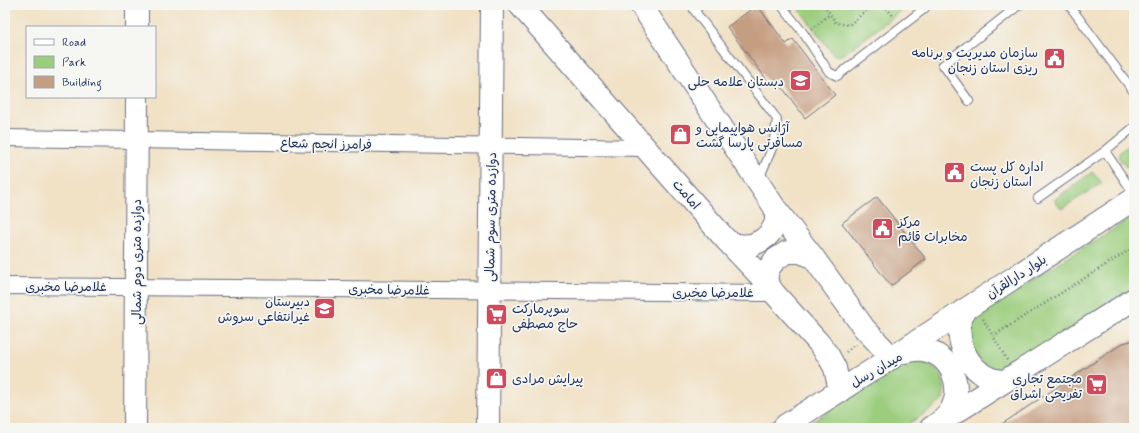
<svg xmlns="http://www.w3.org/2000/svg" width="1139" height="433" font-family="Mynerve,'Playpen Sans Arabic',sans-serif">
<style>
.green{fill:#9bcd7d;stroke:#5b7e6e}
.building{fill:#c59d80}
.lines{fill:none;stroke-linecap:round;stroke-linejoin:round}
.lane-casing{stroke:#666d82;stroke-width:10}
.street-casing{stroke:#666d82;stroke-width:18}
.secondary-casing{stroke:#666d82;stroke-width:24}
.path{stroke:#666d82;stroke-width:2.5;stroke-dasharray:1 3;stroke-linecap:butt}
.lane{stroke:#fff;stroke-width:8}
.street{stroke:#fff;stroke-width:16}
.secondary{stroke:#fff;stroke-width:22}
.labels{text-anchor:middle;stroke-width:3.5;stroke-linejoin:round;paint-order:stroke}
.poi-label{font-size:13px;fill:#1b2f5e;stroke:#f6f6f2;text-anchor:start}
.street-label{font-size:13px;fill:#1b2f5e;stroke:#f6f6f2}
</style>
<rect width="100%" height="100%" fill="#f6f6f2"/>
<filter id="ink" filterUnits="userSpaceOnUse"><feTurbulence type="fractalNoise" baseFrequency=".025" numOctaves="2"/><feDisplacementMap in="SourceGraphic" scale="8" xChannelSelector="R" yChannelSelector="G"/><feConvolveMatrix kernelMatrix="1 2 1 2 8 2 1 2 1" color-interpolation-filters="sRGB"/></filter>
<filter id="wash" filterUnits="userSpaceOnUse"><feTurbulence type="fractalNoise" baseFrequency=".012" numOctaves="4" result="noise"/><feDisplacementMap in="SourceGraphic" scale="16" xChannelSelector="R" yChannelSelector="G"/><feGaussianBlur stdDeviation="0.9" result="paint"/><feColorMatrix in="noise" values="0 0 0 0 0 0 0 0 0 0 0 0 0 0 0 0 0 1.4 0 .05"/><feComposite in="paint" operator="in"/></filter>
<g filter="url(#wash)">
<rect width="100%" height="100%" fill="#f1e1c5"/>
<path class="green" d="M796,5H909L844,54L837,56L833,54Z
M1134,140V161L1126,167L1119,158V153Z
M1092,172L1102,183L1061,209L1054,200Z
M1134,216V288L1002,373L987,369L970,348L967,326L972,317Z
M918,360C931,365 943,371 944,386C945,390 943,396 943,400L933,408L902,428H802L908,362Z"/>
<g id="blocks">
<path class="building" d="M757,5L786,44L793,39L835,95L805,118L776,79L770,84L727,27Z
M877,197L926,259L891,286L842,223Z
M1134,340V428H996L1123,343Z"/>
</g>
</g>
<g filter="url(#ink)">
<use href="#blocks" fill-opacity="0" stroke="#666d82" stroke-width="1"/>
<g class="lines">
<defs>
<path id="lane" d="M701,5L694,10L777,119L773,146L759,179
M781,5L804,34L829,72L837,76L924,9L927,5
M1069,5L1134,92
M969,101L943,65L1019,5
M1105,151L1134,194
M1038,198L1105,151L1134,127"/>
<path id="street" d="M5,138L646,148
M5,286L774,293"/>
<path id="secondary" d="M520,5L727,241L766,282L774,293L818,342L828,355L835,368L840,391
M641,5L775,208L813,257L864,328L892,358
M137,27V5
M727,241C731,242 735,245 739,245C755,248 772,237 776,221C776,217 776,212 775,208
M766,282L768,269L776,259L787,252H800L813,257
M964,310C963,315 960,320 960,325C957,346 970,369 989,378C994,380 999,380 1004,382
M899,353L1134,199
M945,419L1134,299
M135,428L137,97
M488,428L492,5
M783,428L786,425L899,353C907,352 915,349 923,350C951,354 964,386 951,410C947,418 939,423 931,428"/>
</defs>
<use href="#lane" class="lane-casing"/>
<use href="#street" class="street-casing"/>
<use href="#secondary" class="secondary-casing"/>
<path class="path" d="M824,5L836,23L849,25L873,5
M884,5L894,17
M812,29L830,14
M983,319L993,336
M846,352L856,344
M1007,360L993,336L1134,247"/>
<use href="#lane" class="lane"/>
<use href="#street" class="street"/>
<use href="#secondary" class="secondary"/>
</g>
</g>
<defs>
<symbol id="civic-square" viewBox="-11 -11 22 22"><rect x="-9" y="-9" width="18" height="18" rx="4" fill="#d1495b" stroke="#f6f6f2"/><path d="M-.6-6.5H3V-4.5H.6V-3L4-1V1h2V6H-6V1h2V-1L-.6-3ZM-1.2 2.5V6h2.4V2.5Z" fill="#fff"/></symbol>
<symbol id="school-square" viewBox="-11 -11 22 22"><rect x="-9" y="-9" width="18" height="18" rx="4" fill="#d1495b" stroke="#f6f6f2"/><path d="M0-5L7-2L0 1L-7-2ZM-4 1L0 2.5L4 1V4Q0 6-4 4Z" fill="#fff"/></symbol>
<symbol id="shop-square" viewBox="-11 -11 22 22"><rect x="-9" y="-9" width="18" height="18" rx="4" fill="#d1495b" stroke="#f6f6f2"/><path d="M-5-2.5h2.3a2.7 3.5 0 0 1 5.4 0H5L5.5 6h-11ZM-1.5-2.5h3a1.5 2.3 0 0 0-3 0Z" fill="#fff"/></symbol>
<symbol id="supermarket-square" viewBox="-11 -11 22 22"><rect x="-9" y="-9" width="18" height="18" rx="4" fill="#d1495b" stroke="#f6f6f2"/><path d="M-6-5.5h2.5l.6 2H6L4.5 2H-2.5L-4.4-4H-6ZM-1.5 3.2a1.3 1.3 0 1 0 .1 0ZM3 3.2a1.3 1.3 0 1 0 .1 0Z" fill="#fff"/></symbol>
</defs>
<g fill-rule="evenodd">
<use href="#civic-square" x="1042" y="46" width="25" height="25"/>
<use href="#school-square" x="788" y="68" width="25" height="25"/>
<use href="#shop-square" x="668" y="122" width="25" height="25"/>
<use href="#civic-square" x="942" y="160" width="25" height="25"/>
<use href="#civic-square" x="870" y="216" width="25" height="25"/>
<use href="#school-square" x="312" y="296" width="25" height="25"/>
<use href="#supermarket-square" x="484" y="302" width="25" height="25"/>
<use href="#shop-square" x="484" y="366" width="25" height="25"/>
<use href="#supermarket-square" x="1084" y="372" width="25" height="25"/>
</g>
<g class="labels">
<g class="poi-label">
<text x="1038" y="57" text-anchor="end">سازمان مدیریت و برنامه<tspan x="1038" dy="15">ریزی استان زنجان</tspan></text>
<text x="784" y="86" text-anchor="end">دبستان علامه حلی</text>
<text x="696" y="132">آژانس هواپیمایی و<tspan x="696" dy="15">مسافرتی پارسا گشت</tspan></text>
<text x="970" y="171">اداره کل پست<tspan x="970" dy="15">استان زنجان</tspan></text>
<text x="898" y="226">مرکز<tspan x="898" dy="15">مخابرات قائم</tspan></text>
<text x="310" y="306" text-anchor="end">دبیرستان<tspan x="310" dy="15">غیرانتفاعی سروش</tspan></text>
<text x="512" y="313">سوپرمارکت<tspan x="512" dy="15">حاج مصطفی</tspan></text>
<text x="512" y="383">پیرایش مرادی</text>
<text x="1082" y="383" text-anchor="end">مجتمع تجاری<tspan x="1082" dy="15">تفریحی اشراق</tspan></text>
</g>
<g class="street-label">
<text transform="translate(326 143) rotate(1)" y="5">فرامرز انجم شعاع</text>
<text transform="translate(687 194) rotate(49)" y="5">امامت</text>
<text transform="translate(490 217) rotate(-89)" y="5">دوازده متری سوم شمالی</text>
<text transform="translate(136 262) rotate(-90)" y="5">دوازده متری دوم شمالی</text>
<text transform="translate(1016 276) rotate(-33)" y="5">بلوار دارالقرآن</text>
<text x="66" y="291">غلامرضا مخبری</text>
<text transform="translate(389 289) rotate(1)" y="5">غلامرضا مخبری</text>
<text x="713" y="297">غلامرضا مخبری</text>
<text transform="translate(876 369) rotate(-30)" y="5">میدان رسل</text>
</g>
</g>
<rect width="1139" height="433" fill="none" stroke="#f6f6f2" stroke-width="20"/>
<rect x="26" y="26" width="130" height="72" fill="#f6f6f2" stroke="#9ea6b7"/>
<rect x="34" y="39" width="20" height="6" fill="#ffffff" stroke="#9ea6b7"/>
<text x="62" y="46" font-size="12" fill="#1b2f5e">Road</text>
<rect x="34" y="56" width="20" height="12" fill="#9bcd7d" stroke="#9ea6b7"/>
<text x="62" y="66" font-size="12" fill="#1b2f5e">Park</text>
<rect x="34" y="76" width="20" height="12" fill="#c59d80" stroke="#9ea6b7"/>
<text x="62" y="86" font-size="12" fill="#1b2f5e">Building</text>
</svg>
